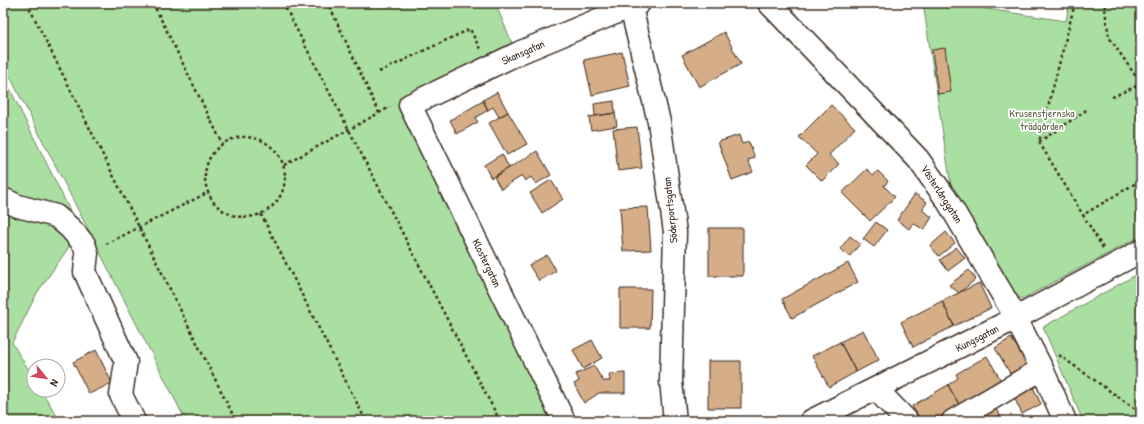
<svg xmlns="http://www.w3.org/2000/svg" width="1144" height="424" font-family="'Patrick Hand',sans-serif">
<style>
.green{fill:#aadfa2;stroke:#728460}
.building{fill:#d5ad87;stroke:#3b2a1e}
.lines{fill:none;stroke-linecap:round;stroke-linejoin:round}
.minor-casing{stroke:#3b2a1e;stroke-width:25}
.path{stroke:#3b2a1e;stroke-width:2.5;stroke-dasharray:3 3;stroke-linecap:butt}
.minor{stroke:#fff;stroke-width:22}
.labels{text-anchor:middle;stroke-width:3.5;stroke-linejoin:round;paint-order:stroke}
.street-label{font-size:11px;fill:#3b2a1e;stroke:#fff}
.park-label{font-size:11px;fill:#5c6046;stroke:#fff}
</style>
<rect width="100%" height="100%" fill="#fff"/>
<filter id="ink" filterUnits="userSpaceOnUse"><feTurbulence type="fractalNoise" baseFrequency=".025" numOctaves="2"/><feDisplacementMap in="SourceGraphic" scale="8" xChannelSelector="R" yChannelSelector="G"/><feConvolveMatrix kernelMatrix="1 2 1 2 8 2 1 2 1" color-interpolation-filters="sRGB"/></filter>
<g filter="url(#ink)">
<path class="green" d="M3,3H495L512,43L399,98L552,421H186L3,63Z
M923,3H947L1066,21L1069,3H1141V236L1022,299L1014,296L952,193Z
M3,75L80,231L37,293L12,343L34,378V390H41L60,421H3Z
M1141,272V421H1083L1043,327Z"/>
<path class="building" d="M724,32L741,64L699,87L682,55Z
M945,48L951,92L938,94L932,50Z
M622,52L630,86L592,95L584,60Z
M497,92L508,112L499,117L493,107L488,110L483,100Z
M483,101L488,110L475,118L478,122L457,134L450,120Z
M614,101L615,113L595,116L594,104Z
M831,105L855,128L829,155L839,164L822,181L806,165L817,154L799,137Z
M508,112L527,144L507,155L489,123Z
M615,113L617,126L591,130L589,117Z
M637,127L642,168L618,171L613,129Z
M739,135L742,144L749,142L755,158L748,160L753,172L732,180L718,142Z
M537,151L551,175L536,184L531,177L525,181L522,176L501,189L494,177Z
M502,154L509,168L491,178L484,165Z
M867,169L873,175L878,171L888,181L884,186L895,197L870,221L842,193Z
M551,180L563,199L542,213L530,193Z
M915,194L927,202L922,210L932,217L924,230L913,223L909,229L897,220Z
M648,207L651,250L623,251L620,208Z
M876,222L887,230L874,247L863,239Z
M709,228H743V276H709Z
M946,232L955,243L939,256L930,246Z
M850,236L860,244L850,256L840,249Z
M956,247L965,258L948,271L940,260Z
M547,255L556,271L539,281L529,265Z
M848,263L858,282L792,318L782,299Z
M969,270L976,279L959,293L949,285Z
M979,283L991,308L954,326L942,301Z
M620,289H651L650,328H620Z
M942,301L954,326L913,347L901,322Z
M863,330L879,360L856,372L840,342Z
M1011,338L1030,367L1013,378L995,348Z
M592,340L602,358L583,369L573,350Z
M840,342L856,372L829,387L812,356Z
M96,350L112,383L89,394L73,362Z
M987,356L1003,384L961,408L948,385L958,378L956,374Z
M708,361H741V408H708Z
M594,366L603,381H610L609,374L625,373V393H599L584,403L574,384L579,381L576,374Z
M948,385L961,408L939,421H921L912,406Z
M1032,385L1041,404L1022,414L1013,395Z
M995,407L1003,421H972Z"/>
<g class="lines">
<defs>
<path id="minor" d="M630,3L659,122L675,232L671,381L675,421
M769,3L918,159L947,200L1011,309L1042,369L1065,421
M3,199L18,206L56,216L70,228L84,244L87,253L85,272L126,362L121,395L134,421
M876,389L907,421
M564,421L410,105L521,52L639,3
M811,421L1016,318L1141,251
M953,421L1042,369"/>
</defs>
<use href="#minor" class="minor-casing"/>
<path class="path" d="M27,3L236,421
M153,3L222,143
M283,3L500,421
M1075,3L1039,142L1083,215
M1104,3L1109,37L1141,84L1110,98
M329,5L333,3
M1104,7L1114,3
M1141,14V30
M379,72L470,29L480,49
M379,113L390,107
M205 177a40 40 0 1 1 80 0a40 40 0 1 1-80 0Z
M1039,142L1088,109
M284,165L379,113L328,3
M261,214L366,421
M106,244L207,193
M1103,248L1083,215L1141,180
M1059,355L1141,413"/>
<use href="#minor" class="minor"/>
</g>
</g>
<g class="labels">
<g class="street-label">
<text transform="translate(523 52) rotate(-24)" y="4">Skansgatan</text>
<text transform="translate(942 194) rotate(57)" y="4">Västerlånggatan</text>
<text transform="translate(670 210) rotate(-96)" y="4">Söderportsgatan</text>
<text transform="translate(487 263) rotate(64)" y="4">Klostergatan</text>
<text transform="translate(977 338) rotate(-27)" y="4">Kungsgatan</text>
</g>
<g class="park-label">
<text x="1042" y="117">Krusenstjernska<tspan x="1042" dy="13">trädgården</tspan></text>
</g>
</g>
<rect width="1144" height="424" fill="none" stroke="#fff" stroke-width="16"/>
<rect x="8" y="8" width="1128" height="408" fill="none" stroke="#3b2a1e" stroke-width="1.5" filter="url(#ink)"/>
<g transform="translate(46 378) rotate(120)"><circle r="19" fill="#ffffff" stroke="#b1aaa5"/>
<path d="M0-3L7 15L0 10L-7 15Z" fill="#d1495b"/>
<text y="-6" font-size="11" font-weight="bold" text-anchor="middle" fill="#3b2a1e">N</text>
</g>
</svg>
